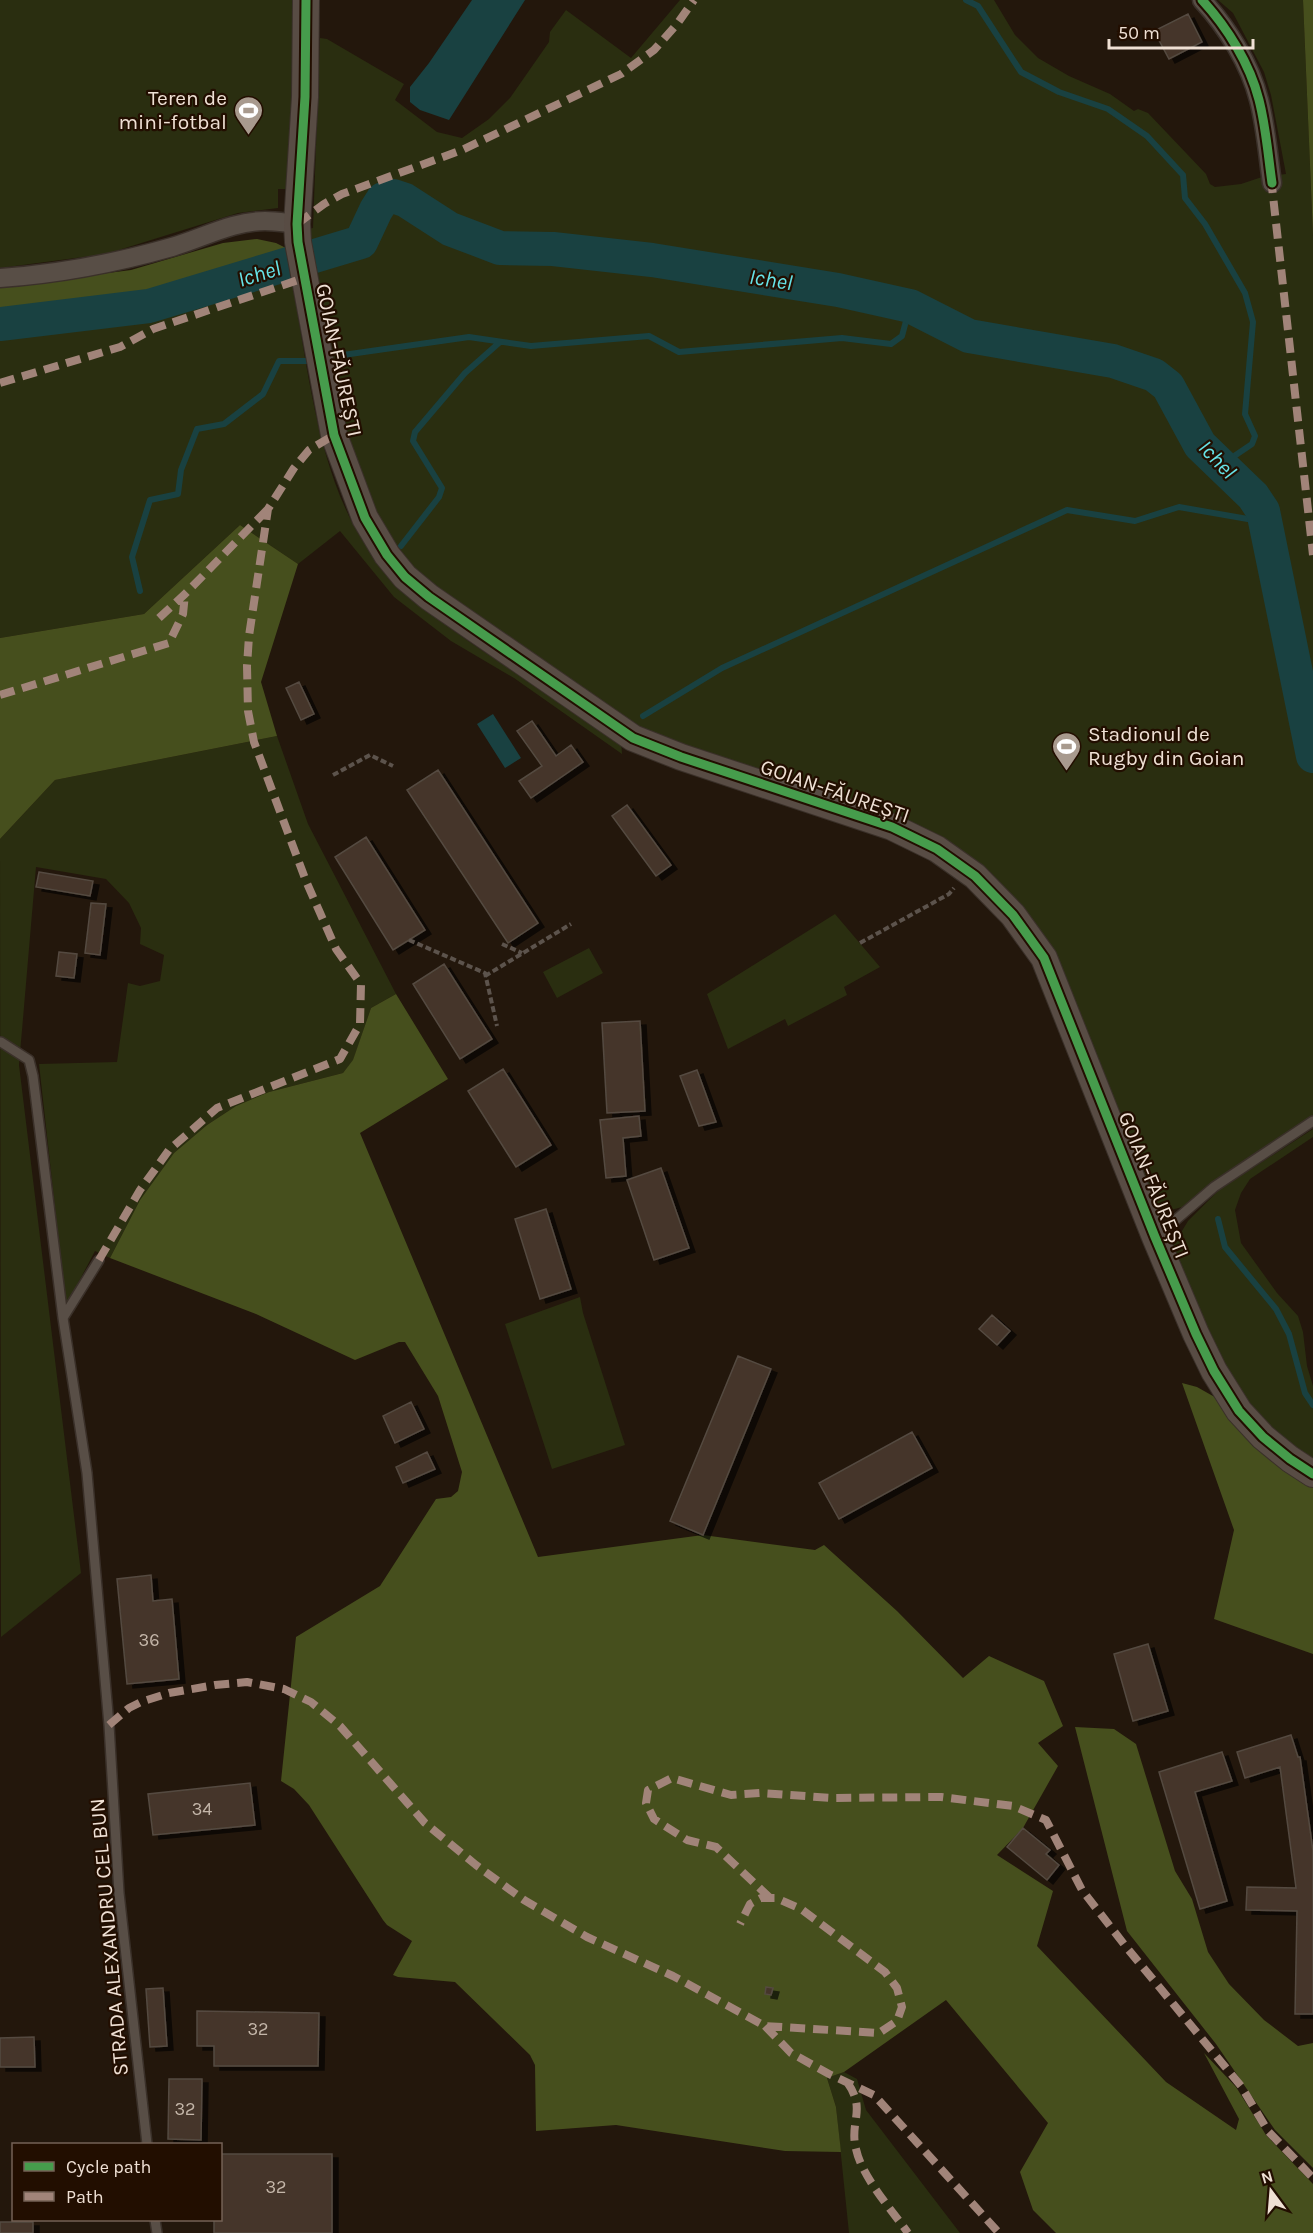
<svg xmlns="http://www.w3.org/2000/svg" width="1313" height="2233" font-family="Karla,sans-serif">
<style>
.green{fill:#2a2e10}
.forest{fill:#464f1d}
.water{fill:#194141}
.lines{fill:none;stroke-linecap:round;stroke-linejoin:round}
.stream{stroke:#194141;stroke-width:6}
.river{stroke:#194141;stroke-width:34}
.building{fill:#443629;stroke:#544a41;stroke-width:1.5;filter:url(#shadow)}
.lane-casing{stroke:#3a3029;stroke-width:12}
.street-casing{stroke:#3a3029;stroke-width:21}
.secondary-casing{stroke:#3a3029;stroke-width:28}
.path{stroke:#5c534c;stroke-width:4;stroke-dasharray:6 3;stroke-linecap:butt}
.lane{stroke:#584e46;stroke-width:9}
.street{stroke:#584e46;stroke-width:18}
.secondary{stroke:#584c44;stroke-width:26}
.quiet{stroke:#a18479;stroke-width:8;stroke-dasharray:15 8;stroke-linecap:butt}
.cycleway-casing{stroke:#220e00;stroke-width:13}
.cycleway{stroke:#469c4c;stroke-width:9}
.labels{text-anchor:middle;stroke-width:4.5;stroke-linejoin:round;paint-order:stroke}
.number-label{font-size:18px;fill:#c4b6a9}
.poi-label{font-size:21px;fill:#efe0d4;stroke:#220e00;text-anchor:end}
.street-label{font-size:21px;fill:#efe0d4;stroke:#220e00}
.water-label{font-size:22px;font-style:italic;fill:#66e3e7;stroke:#220e00}
</style>
<defs>
<filter id="shadow"><feDropShadow dx="6" dy="4" stdDeviation="0" flood-color="#0009"/></filter>
</defs>
<rect width="100%" height="100%" fill="#23170c"/>
<path class="green" d="M0,0H297L298,44L287,189H278V208L238,213L106,254L0,268Z
M680,0H994L1015,35L1038,58L1069,76L1110,94L1134,111L1138,109L1148,113L1206,174L1210,184L1215,187L1241,184L1262,177L1286,174L1271,95L1264,72L1233,13L1218,0H1303L1313,236V1116L1212,1183L1182,1207L1171,1210L1159,1207L1149,1197L1086,1041L981,868L652,736L420,577L392,542L376,513L349,450L307,229L313,228L320,38L327,39L404,84L395,100L437,132L462,138L489,119L510,98L549,42L550,32L566,10L631,58Z
M291,276C308,365 317,479 371,553C392,582 428,612 457,633C510,672 569,701 621,740L622,754L514,678L451,641L394,597L340,531L298,564L240,525L144,614L0,638V331L157,313Z
M277,736L308,824L396,994L371,1008L353,1061L343,1073L269,1092L236,1106L207,1125L174,1153L140,1200L110,1258L95,1251L66,1306L39,1064L117,1062L128,983L140,986L160,981L164,955L140,944L141,928L129,903L106,879L36,867L19,1065L81,1573L1,1637L0,839L55,780Z
M835,914L880,967L844,987L847,995L788,1026L785,1019L728,1049L707,994Z
M589,948L603,973L557,998L543,972Z
M1313,1129V1137L1250,1179L1241,1193L1235,1210L1241,1243L1277,1293L1298,1316L1303,1332L1307,1366L1313,1386V1459C1298,1448 1279,1437 1265,1423C1219,1374 1196,1310 1171,1249L1188,1221L1219,1190Z
M580,1297L583,1313L625,1445L552,1469L505,1324Z
M844,2072L857,2079L866,2110L960,2233H849L836,2107L827,2078Z"/>
<path class="forest" d="M1303,0H1313V236Z
M257,239L276,243L288,249L291,276L157,313L0,331V287L131,270L223,243Z
M240,525L298,564L261,682L277,736L55,780L0,839V638L144,614Z
M396,994L448,1079L360,1133L538,1557L703,1535L815,1550L824,1545L897,1611L963,1678L989,1656L1044,1681L1063,1726L1038,1743L1058,1766L1023,1828L997,1855L1053,1891L1037,1946L1166,2082L1236,2130L1239,2119L1204,2053L1236,2087L1266,2135L1313,2184V2233H1056L1033,2210L1020,2172L1048,2123L946,2000L844,2072L827,2078L836,2107L841,2152L785,2151L616,2125L536,2131L535,2065L530,2055L455,1982L398,1977L393,1975L412,1941L387,1925L383,1920L309,1805L294,1789L281,1781L296,1637L380,1586L436,1499L451,1497L458,1491L462,1472L438,1396L405,1342H399L355,1360L256,1314L110,1258L140,1200L174,1153L207,1125L236,1106L269,1092L343,1073L353,1060L371,1008Z
M1182,1383L1197,1387L1220,1400L1313,1485V1654L1214,1619L1234,1530Z
M1075,1727L1114,1729L1136,1744L1175,1871L1192,1899L1208,1952L1229,1984L1264,2020L1298,2046L1313,2043V2168L1275,2130L1216,2044L1127,1931Z"/>
<path class="water" d="M472,0H525L449,120L420,110L410,102V87L429,63Z
M493,714L521,758L505,768L477,724Z"/>
<g class="lines">
<path class="stream" d="M966,0L978,6L1021,72L1059,92L1108,109L1147,136L1183,175L1185,198L1205,224L1245,293L1253,322L1245,414L1255,436L1252,444L1221,465
M343,355L469,337L531,346L649,336L679,352L842,338L891,344L902,336L910,306
M401,546L439,497L442,488L413,441L415,432L465,373L500,342
M140,591L132,557L150,500L178,494L181,470L197,429L224,424L263,394L279,361H306
M643,716L722,668L1067,510L1135,521L1179,507L1265,522
M1218,1219L1225,1247L1276,1309L1289,1334L1305,1393L1313,1405"/>
<path class="river" d="M0,324L149,306L361,242L376,210L383,199L393,196L405,200L450,229L500,248L553,249L652,260L838,290L910,306L969,336L1113,361L1154,375L1168,386L1200,445L1253,496L1263,511L1313,756"/>
</g>
<path class="building" d="M1188,14L1202,42L1169,59L1154,31Z
M299,682L314,714L301,720L286,688Z
M532,721L556,756L571,745L583,762L531,798L519,781L542,766L517,731Z
M438,770L538,923L508,943L407,790Z
M627,805L671,865L656,876L612,816Z
M366,837L425,930L393,950L335,857Z
M39,872L93,881L90,896L36,887Z
M91,903L106,904L100,955L85,953Z
M59,952L77,954L74,978L56,976Z
M444,964L492,1039L460,1059L413,984Z
M640,1021L645,1111L607,1113L602,1023Z
M503,1069L551,1145L516,1167L468,1091Z
M697,1070L716,1122L699,1126L680,1076Z
M639,1116L641,1136L623,1138L626,1176L606,1178L600,1120Z
M661,1168L689,1248L654,1260L627,1180Z
M546,1209L571,1289L540,1299L515,1219Z
M992,1315L1010,1331L997,1345L979,1329Z
M738,1356L771,1369L703,1535L670,1521Z
M411,1402L424,1429L395,1443L383,1416Z
M912,1432L932,1468L839,1519L819,1483Z
M427,1452L435,1469L403,1483L396,1467Z
M151,1575L153,1601L172,1599L179,1679L127,1684L117,1579Z
M1148,1644L1168,1711L1133,1721L1114,1654Z
M1291,1735L1298,1757H1300L1313,1851V2014H1295L1297,1911L1246,1910L1247,1887L1296,1888L1280,1767L1245,1778L1237,1752Z
M1222,1752L1232,1781L1195,1792L1227,1901L1200,1909L1159,1772Z
M250,1783L255,1825L153,1835L148,1794Z
M1023,1828L1050,1850L1046,1854L1059,1865L1047,1880L1007,1847Z
M766,1987L773,1988L771,1995L765,1994Z
M163,1988L167,2046L150,2047L146,1989Z
M197,2011L319,2013L318,2066H214V2046H197Z
M34,2037L35,2067H0V2038Z
M169,2079H202L201,2140L168,2139Z
M220,2154H332V2233H214V2220H220Z
M0,2222H33V2233H0Z"/>
<g class="lines">
<defs>
<path id="lane" d="M1,1042L29,1060L33,1076L63,1318L87,1473L109,1725L119,1893L147,2144
M1157,1236L1214,1187L1313,1121
M63,1318L99,1260
M155,2220L157,2233"/>
<path id="street" d="M1202,0C1227,27 1250,64 1259,100C1266,127 1268,155 1272,183
M0,278C58,274 116,263 172,247C203,238 233,221 265,221C276,221 287,223 297,224"/>
<path id="secondary" d="M306,0L305,97L297,224L298,242L334,435L365,518L387,555L405,577L429,597L633,738L681,757L892,827L937,849L975,876L1013,915L1044,958L1155,1237L1196,1334L1214,1371L1239,1411L1263,1437L1290,1459L1313,1474"/>
</defs>
<use href="#lane" class="lane-casing"/>
<use href="#street" class="street-casing"/>
<use href="#secondary" class="secondary-casing"/>
<path class="path" d="M333,775L370,755L393,766
M409,940L485,973L497,1026
M860,943L949,894L954,888
M502,944L522,953
M485,976L571,924"/>
<use href="#lane" class="lane"/>
<use href="#street" class="street"/>
<use href="#secondary" class="secondary"/>
<path class="quiet" d="M1271,178L1313,555
M297,224L324,204L342,194L462,150L621,74L654,50L677,24L694,0
M0,383L120,347L153,329L304,278
M159,618L185,594L268,509
M0,695L169,643L183,614L185,594
M99,1260L140,1190L169,1150L217,1108L340,1059L360,1024L361,984L336,949L306,881L254,742L248,711L247,666L249,636L268,509L294,468L309,450L334,435
M109,1725L129,1708L141,1702L169,1693L215,1685L247,1682L284,1689L311,1702L340,1726L425,1823L476,1865L524,1900L587,1937L673,1976L765,2026L879,2033L897,2021L902,2007L897,1988L885,1972L801,1909L776,1898H761L750,1904L740,1924
M770,1898L716,1847L687,1840L654,1819L646,1803L648,1790L672,1778L731,1795L760,1793L833,1798L941,1797L1013,1806L1046,1820L1082,1890L1127,1948L1241,2086L1268,2131L1313,2178
M765,2026L791,2053L829,2074L874,2095L999,2233
M847,2082C867,2110 849,2121 856,2149C862,2177 891,2209 908,2233"/>
<defs>
<path id="cycleway" d="M306,0L305,97L297,224L298,242L334,435L365,518L387,555L405,577L429,597L633,738L681,757L892,827L937,849L975,876L1013,915L1044,958L1155,1237L1196,1334L1214,1371L1239,1411L1263,1437L1290,1459L1313,1474
M1202,0C1227,27 1250,64 1259,100C1266,127 1268,155 1272,183"/>
</defs>
<use href="#cycleway" class="cycleway-casing"/>
<use href="#cycleway" class="cycleway"/>
</g>
<defs>
<symbol id="stadium-pin" viewBox="-11 -11 22 30"><path d="M0 17L-7.5 6A9.5 9.5 0 1 1 7.5 6Z" fill="#a89a8e" stroke="#220e00"/><path d="M0-5a6.5 5 0 1 0 0 10a6.5 5 0 1 0 0-10ZM-3.5-1.8h7v3.6h-7Z" fill="#fff"/></symbol>
</defs>
<g fill-rule="evenodd">
<use href="#stadium-pin" x="232" y="94" width="33" height="45"/>
<use href="#stadium-pin" x="1050" y="730" width="33" height="45"/>
</g>
<g class="labels">
<g class="number-label">
<text x="149" y="1646">36</text>
<text x="202" y="1815">34</text>
<text x="258" y="2035">32</text>
<text x="185" y="2115">32</text>
<text x="276" y="2193">32</text>
</g>
<g class="poi-label">
<text x="227" y="105">Teren de<tspan x="227" dy="24">mini-fotbal</tspan></text>
<text x="1088" y="741" text-anchor="start">Stadionul de<tspan x="1088" dy="24">Rugby din Goian</tspan></text>
</g>
<g class="street-label">
<text transform="translate(339 360) rotate(78)" y="7">GOIAN-FĂUREȘTI</text>
<text transform="translate(835 791) rotate(19)" y="7">GOIAN-FĂUREȘTI</text>
<text transform="translate(1154 1185) rotate(68)" y="7">GOIAN-FĂUREȘTI</text>
<text transform="translate(109 1937) rotate(-95)" y="7">STRADA ALEXANDRU CEL BUN</text>
</g>
<g class="water-label">
<text transform="translate(259 273) rotate(-17)" y="8">Ichel</text>
<text transform="translate(771 279) rotate(9)" y="8">Ichel</text>
<text transform="translate(1218 459) rotate(47)" y="8">Ichel</text>
</g>
</g>
<rect x="12" y="2143" width="210" height="78" fill="#220e00" stroke="#746255" stroke-width="1.5"/>
<rect x="24" y="2162" width="30" height="9" fill="#469c4c" stroke="#746255" stroke-width="1.5"/>
<text x="66" y="2173" font-size="18" fill="#efe0d4">Cycle path</text>
<rect x="24" y="2192" width="30" height="9" fill="#a18479" stroke="#746255" stroke-width="1.5"/>
<text x="66" y="2203" font-size="18" fill="#efe0d4">Path</text>
<g transform="translate(1271 2191) rotate(344)" stroke="#220e00" stroke-width="4.5" paint-order="stroke">
<path d="M0-4.5L10 22L0 15L-10 22Z" fill="#efe0d4"/>
<text y="-9" font-size="16" font-weight="bold" text-anchor="middle" fill="#efe0d4">N</text>
</g>
<path d="M1109 39v9h144v-9" fill="none" stroke="#efe0d4" stroke-width="3"/>
<text x="1118" y="39" font-size="18" fill="#efe0d4" stroke="#220e00" stroke-width="4.5" paint-order="stroke">50 m</text>
</svg>
